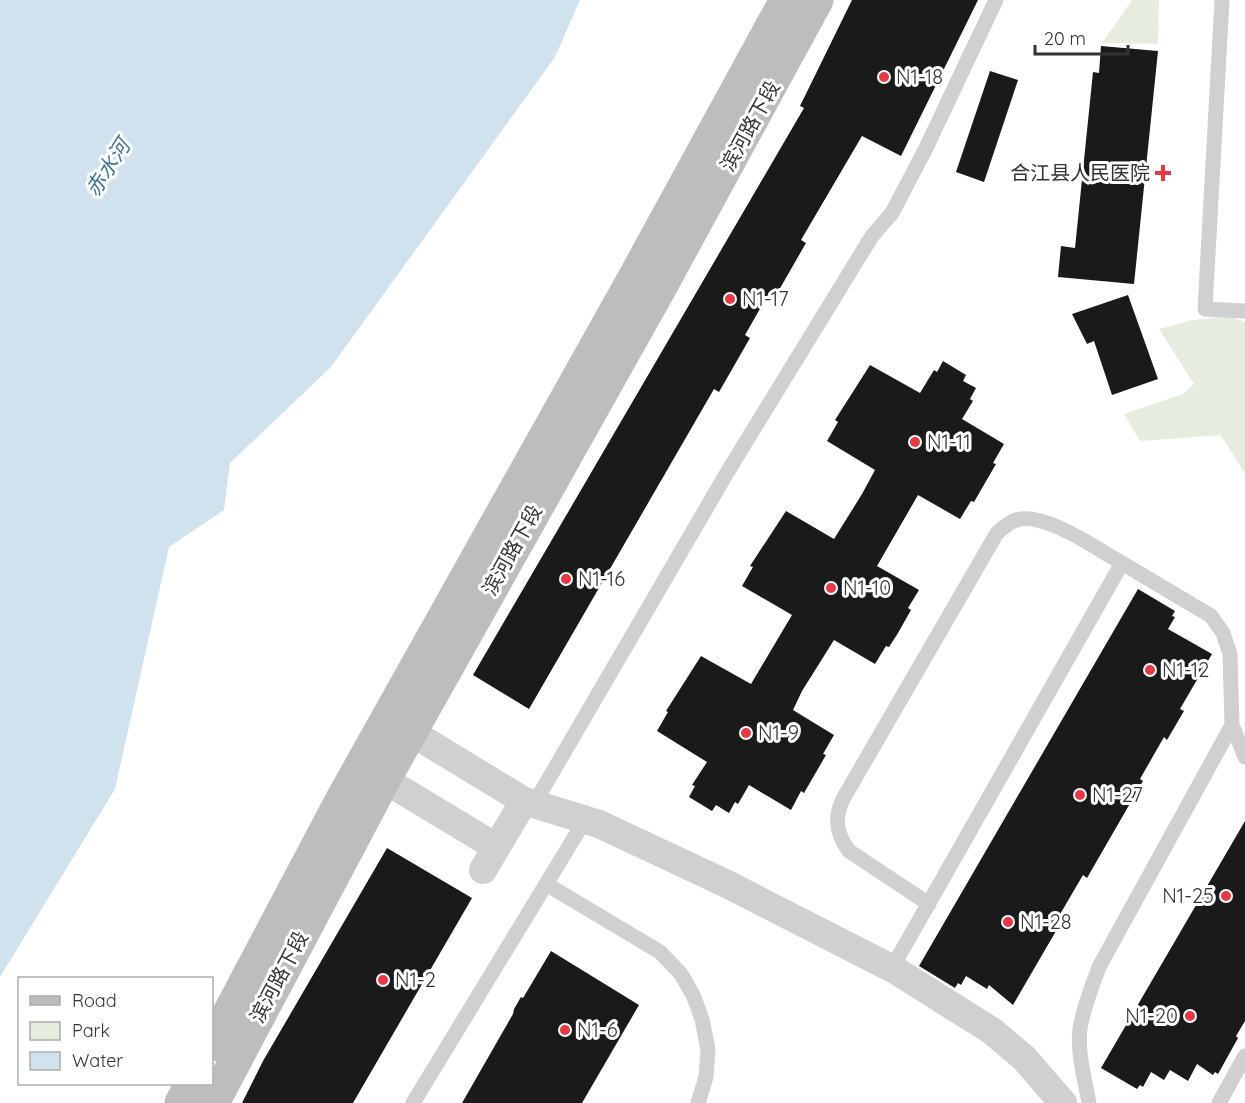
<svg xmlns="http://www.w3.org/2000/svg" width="1245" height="1103" font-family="Quicksand,'Noto Sans SC',sans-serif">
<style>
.green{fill:#e6ecdf}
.water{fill:#cfe2ee}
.building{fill:#1a1a1a}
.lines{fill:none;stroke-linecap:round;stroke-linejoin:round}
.lane{stroke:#d0d0d0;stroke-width:15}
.street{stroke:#d0d0d0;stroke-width:28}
.secondary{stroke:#bdbdbd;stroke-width:33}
.poi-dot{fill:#e63946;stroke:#fff;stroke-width:2}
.labels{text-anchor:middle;stroke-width:6;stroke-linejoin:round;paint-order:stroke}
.poi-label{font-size:20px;fill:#333;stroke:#fff;text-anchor:start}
.street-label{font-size:20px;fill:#333;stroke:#fff}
.water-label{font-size:21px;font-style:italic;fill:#3f7597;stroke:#fff}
</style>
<rect width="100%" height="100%" fill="#fff"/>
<path class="green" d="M1132,0H1159L1158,44L1102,43Z
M1229,316L1245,322V474L1221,435L1140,441L1124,414L1183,394L1194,384L1159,329L1193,320Z"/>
<path class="water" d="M0,0H580L555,57L331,367L230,463L224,510L169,547L115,789L0,977Z"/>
<path class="building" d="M852,0H978L901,156L862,136L801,240L806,243L775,297L769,293L745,335L750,338L719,392L714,389L529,709L473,675L804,108L800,106Z
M1101,46L1158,51L1134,284L1058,277L1061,246L1075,248L1093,72L1099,73Z
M990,71L1018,80L984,182L956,172Z
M1128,295L1158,379L1112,395L1094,341L1087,344L1072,314Z
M943,361L966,375L963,381L976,388L970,399L973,401L962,419L1004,444L993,463L996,464L974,502L971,501L960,519L918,495L877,566L919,590L908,608L911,610L898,633L889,647L886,646L875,664L834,640L802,691L793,710L834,735L823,754L826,755L804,793L801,791L791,810L749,785L738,804L735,802L729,813L716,805L712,811L689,797L695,786L692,785L707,762L657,731L668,712L666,711L701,656L751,684L792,615L742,586L753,567L750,566L786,511L834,539L862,494L875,470L827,441L838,422L835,420L870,365L920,393L934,370L937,372Z
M1138,589L1175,611L1172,616L1175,617L1168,629L1212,654L1180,709L1184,711L1167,740L1164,737L1140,779L1143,781L1087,878L1083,875L1059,916L1063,919L1013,1005L989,985L987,989L966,976L961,985L958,983L955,988L919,966Z
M1245,821V1021L1236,1036L1238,1038L1218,1074L1215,1072L1213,1075L1197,1064L1188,1081L1170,1070L1164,1080L1151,1072L1143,1087L1140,1085L1137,1089L1101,1068Z
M387,848L472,898L353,1103H242L263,1061Z
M551,951L639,1005L582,1103H462L513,1014L514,1009L521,997L523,998Z"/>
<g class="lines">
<path class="lane" d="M1222,0L1205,309L1245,311
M534,804L728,471L872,236L892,213L926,148L996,0
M546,884L660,952L681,974L693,995L702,1019L708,1050L706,1077L698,1103
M929,904L849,851C836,834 834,818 843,799L997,533C1002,529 1009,522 1016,520C1044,511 1097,549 1122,563
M892,968L1122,563L1211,616L1223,633L1230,654L1232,725L1245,757
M413,1103L585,820
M1089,1103C1085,1080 1077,1053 1080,1029C1083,1008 1092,987 1099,967L1232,725
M1219,1103L1245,1056"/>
<path class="street" d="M391,720L524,801L599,824L729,885L895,970L992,1031L1024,1058L1063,1103
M365,768L496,847
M483,870L524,801"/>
<path class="secondary" d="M212,1045L342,799L635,276L786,0
M181,1103L191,1084
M213,1103L384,780L659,290L817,0"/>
</g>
<g class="poi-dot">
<circle cx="884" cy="77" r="6"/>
<path d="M1160 164h6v6h6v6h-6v6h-6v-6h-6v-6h6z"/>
<circle cx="730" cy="299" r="6"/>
<circle cx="915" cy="442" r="6"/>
<circle cx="566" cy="579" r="6"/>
<circle cx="831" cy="588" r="6"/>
<circle cx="1150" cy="670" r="6"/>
<circle cx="746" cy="733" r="6"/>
<circle cx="1080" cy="795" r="6"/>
<circle cx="1226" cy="896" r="6"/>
<circle cx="1008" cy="922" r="6"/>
<circle cx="383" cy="980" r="6"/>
<circle cx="1190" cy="1016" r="6"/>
<circle cx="565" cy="1030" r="6"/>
</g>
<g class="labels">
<g class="poi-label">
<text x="896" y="84">N1-18</text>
<text x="1150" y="180" text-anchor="end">合江县人民医院</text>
<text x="742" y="306">N1-17</text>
<text x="927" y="449">N1-11</text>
<text x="578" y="586">N1-16</text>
<text x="843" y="595">N1-10</text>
<text x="1162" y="677">N1-12</text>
<text x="758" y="740">N1-9</text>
<text x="1092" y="802">N1-27</text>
<text x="1214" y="903" text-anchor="end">N1-25</text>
<text x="1020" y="929">N1-28</text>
<text x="395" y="987">N1-2</text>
<text x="1178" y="1023" text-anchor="end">N1-20</text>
<text x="577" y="1037">N1-6</text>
</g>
<g class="street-label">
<text transform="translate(750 126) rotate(-61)" y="7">滨河路下段</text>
<text transform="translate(512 550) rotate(-61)" y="7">滨河路下段</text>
<text transform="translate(279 977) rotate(-62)" y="7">滨河路下段</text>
</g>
<g class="water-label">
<text transform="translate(108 168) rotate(-57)" y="7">赤水河</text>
</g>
</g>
<rect x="18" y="977" width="195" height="108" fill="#ffffff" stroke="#adadad" stroke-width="1.5"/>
<rect x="30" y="996" width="30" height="9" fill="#bdbdbd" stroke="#adadad" stroke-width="1.5"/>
<text x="72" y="1007" font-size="18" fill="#333333">Road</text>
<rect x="30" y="1022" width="30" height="18" fill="#e6ecdf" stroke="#adadad" stroke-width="1.5"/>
<text x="72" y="1037" font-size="18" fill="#333333">Park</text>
<rect x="30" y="1052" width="30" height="18" fill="#cfe2ee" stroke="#adadad" stroke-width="1.5"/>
<text x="72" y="1067" font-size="18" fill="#333333">Water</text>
<path d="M1035 45v9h93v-9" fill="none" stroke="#333333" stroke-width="3"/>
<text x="1044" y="45" font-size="18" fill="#333333" stroke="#ffffff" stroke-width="4.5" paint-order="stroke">20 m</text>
</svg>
